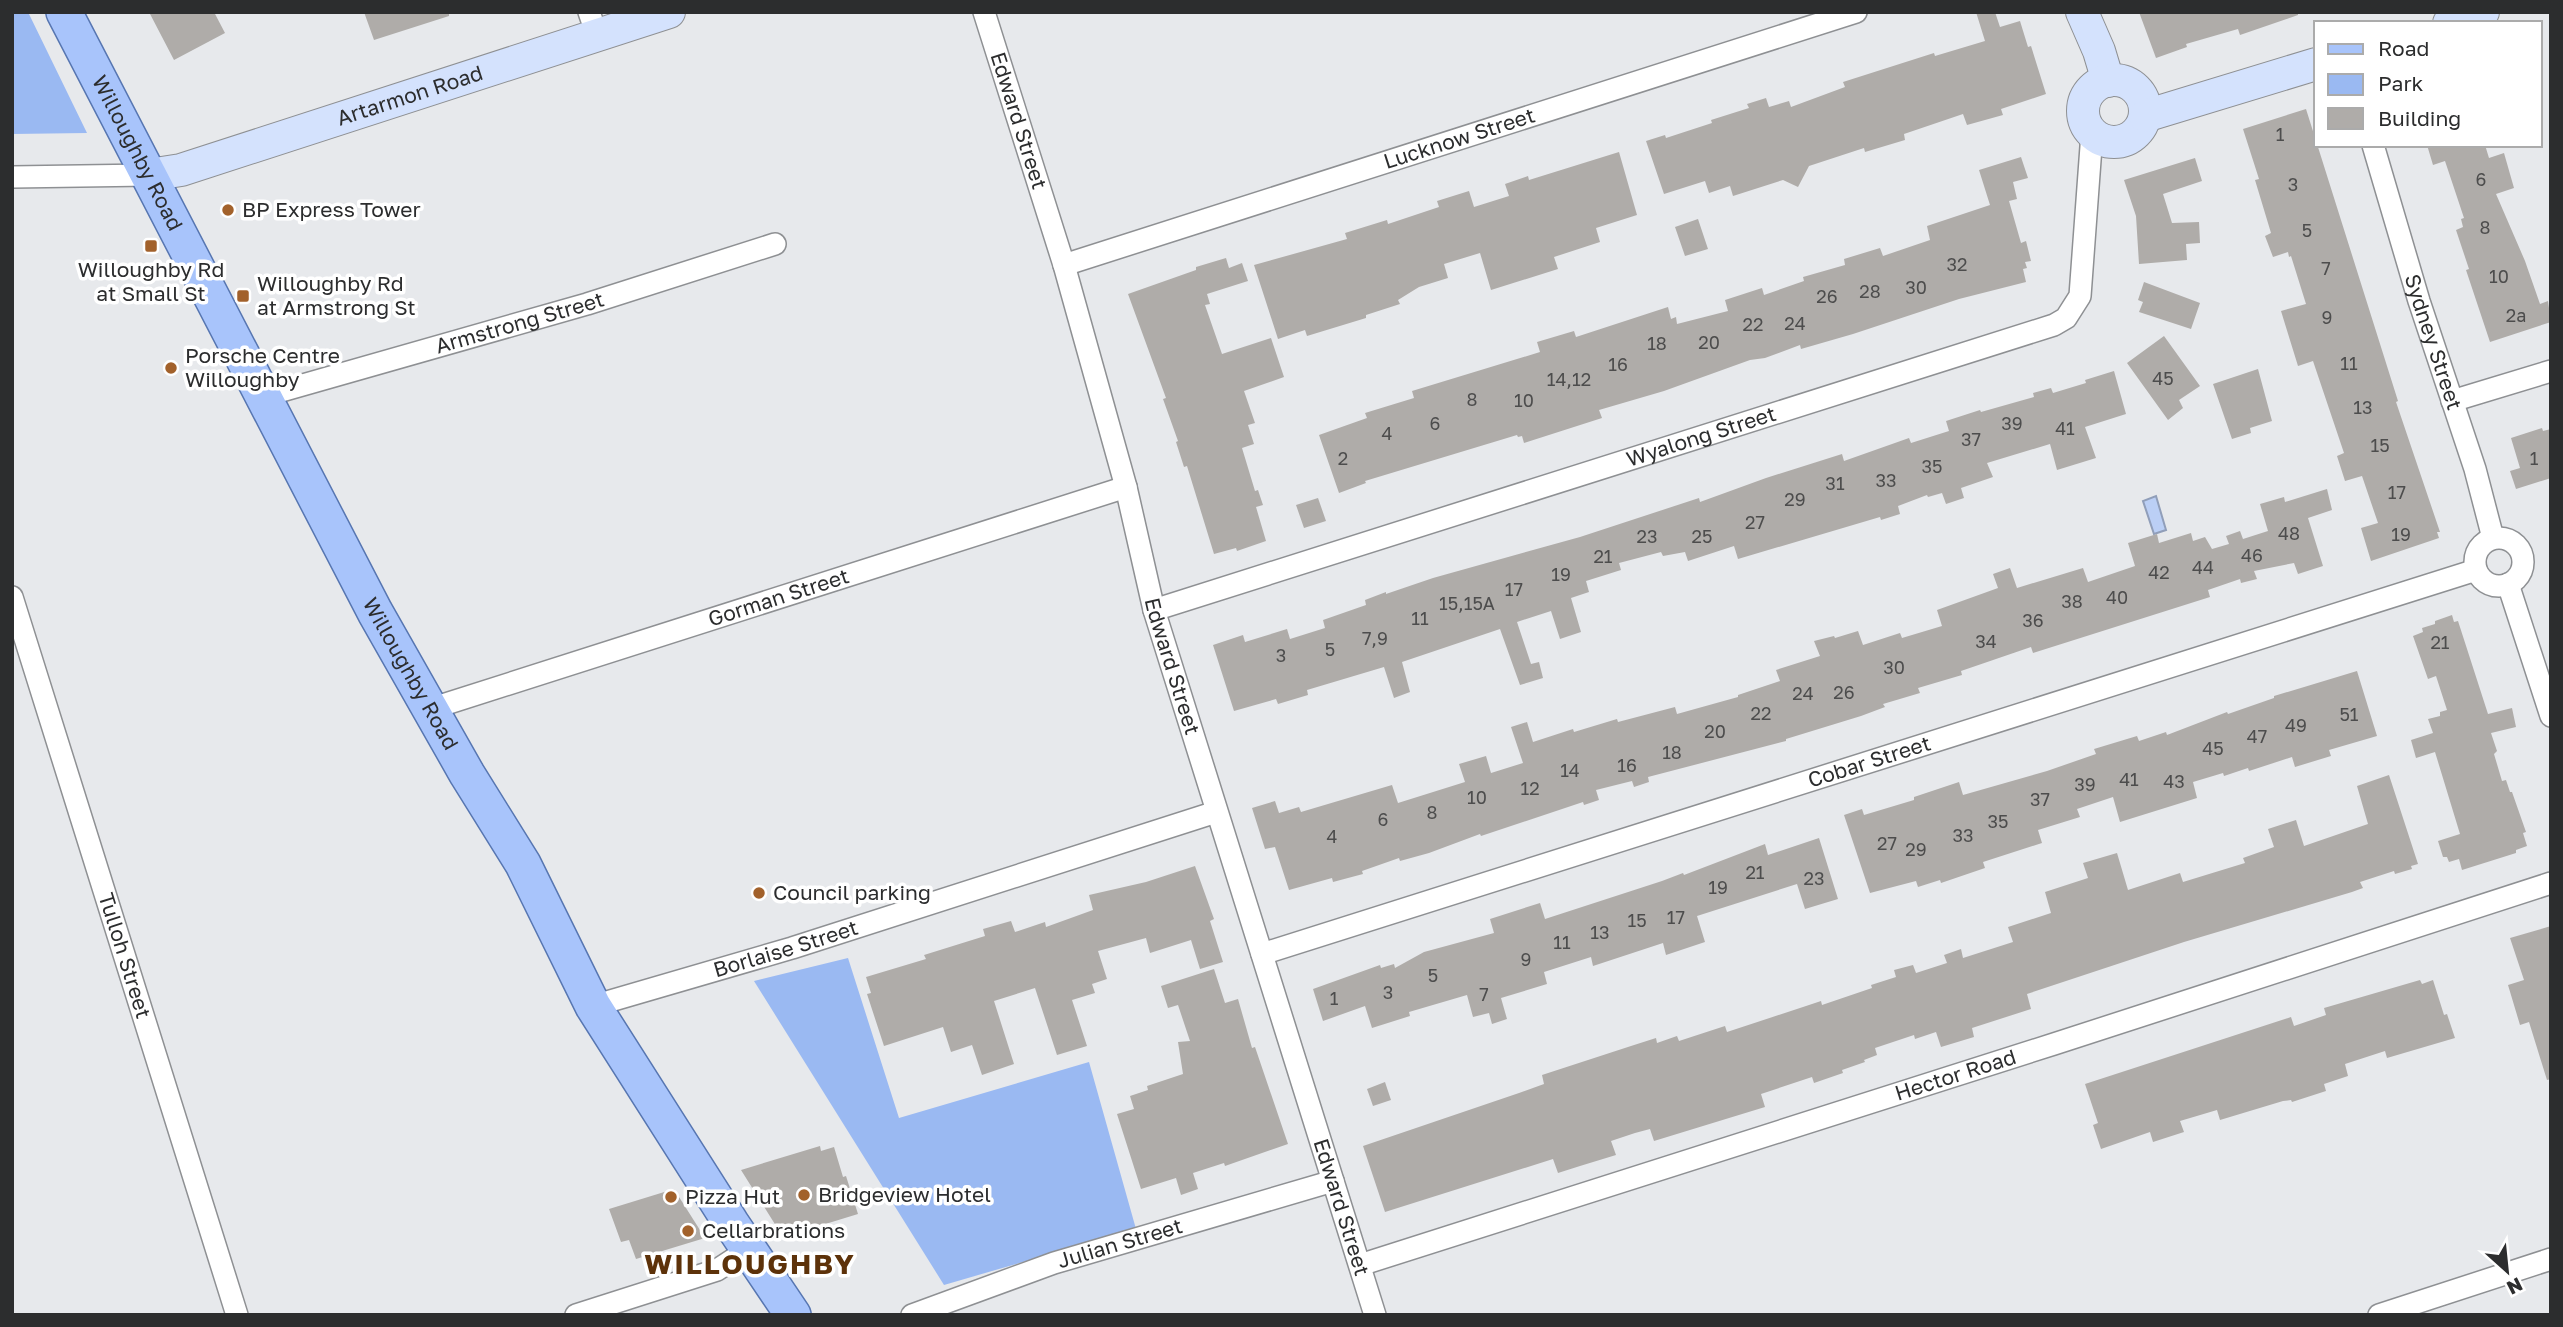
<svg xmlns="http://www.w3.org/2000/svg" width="2563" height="1327" font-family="'Golos Text',sans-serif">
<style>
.green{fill:#9ab9f2}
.water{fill:#bbcff5;stroke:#909eb9;stroke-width:2}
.building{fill:#afaca9}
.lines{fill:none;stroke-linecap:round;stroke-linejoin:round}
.street-casing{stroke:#8e9093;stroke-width:24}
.secondary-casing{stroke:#8e9093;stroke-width:34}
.primary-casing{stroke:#5776b1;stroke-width:38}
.street{stroke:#fff;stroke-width:21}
.secondary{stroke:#d4e2fd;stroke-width:32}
.primary{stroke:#a8c4fb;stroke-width:35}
.poi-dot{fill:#a2612b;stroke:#fff;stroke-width:2.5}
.labels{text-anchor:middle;stroke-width:7;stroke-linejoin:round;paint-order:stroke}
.number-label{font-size:18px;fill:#4d4d4d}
.street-label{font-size:21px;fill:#2c2d2e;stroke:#fff}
.poi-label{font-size:21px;fill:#2c2d2e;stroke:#fff;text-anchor:start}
.district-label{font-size:28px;font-weight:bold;letter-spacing:2px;fill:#5d320a;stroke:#fff}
</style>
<rect width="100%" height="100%" fill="#e7e9ec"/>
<path class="green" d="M12,12H28L87,133L12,134Z
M848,958L899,1118L1089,1062L1136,1229L944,1285L754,981Z"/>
<path class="water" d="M2156,496L2166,530L2154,534L2143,501Z"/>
<path class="building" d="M149,12H214L225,33L174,60Z
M364,12H449V16L374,40Z
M1976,12H1995L2000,27L2020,21L2028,47L2031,46L2046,94L2001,109L2003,115L1967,125L1963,114L1904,134L1905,140L1865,152L1864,148L1809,166L1798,187L1783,180L1733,196L1730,186L1709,193L1705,181L1664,194L1646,141L1665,135L1666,138L1712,123L1711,120L1749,108L1747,104L1766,98L1769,107L1789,101L1791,107L1845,87L1843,82L1934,53L1935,56L1985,41Z
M2139,12H2298V15L2240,35L2238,29L2186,44L2187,47L2156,58Z
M2306,109L2398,401L2396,402L2440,532H2437L2439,538L2371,561L2361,528L2378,523L2362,476L2345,481L2337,456L2344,453L2313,361L2298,366L2281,311L2306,304L2291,256L2289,257L2288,252L2273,257L2265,236L2271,233L2255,180L2259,179L2243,129Z
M2427,145H2485L2489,158L2504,153L2514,188L2496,194L2525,261L2540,304L2548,301L2551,322L2490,342L2466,270L2469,269L2456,230L2463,227L2461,219L2464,218L2445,161L2433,165Z
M1619,152L1637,215L1596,228L1600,242L1554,257L1558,269L1491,290L1480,253L1444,264L1448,278L1419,287L1398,300L1400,304L1366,315V318L1307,336L1305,330L1278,339L1254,265L1347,239L1345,233L1387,220L1388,224L1439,207L1437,201L1469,191L1474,207L1509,196L1505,184L1528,176L1529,180Z
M2021,157L2028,178L2013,182L2017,199L2009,201L2021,243L2026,241L2031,261L2025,262L2027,268L2023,269L2026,282L1959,299L1853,334L1801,349L1800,345L1765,358L1750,360L1664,391L1599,410L1602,418L1524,443L1522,436L1518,437L1517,435L1365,481L1366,483L1339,493L1319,435L1367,418L1365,413L1414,398L1412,391L1540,352L1537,342L1574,331L1576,337L1668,307L1671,319L1676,317L1677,324L1728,311L1725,300L1762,288L1764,295L1804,281L1803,277L1845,265L1844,259L1880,248L1883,256L1930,240L1927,226L1990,205L1979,170Z
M2195,158L2202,181L2163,194L2172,223L2199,222L2200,243L2186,244L2187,260L2139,264L2136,216L2124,180Z
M1698,219L1708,249L1685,256L1675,227Z
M1226,258L1229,268L1242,263L1248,281L1207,294L1210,304L1205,305L1222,354L1271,338L1284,377L1244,391L1255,423L1248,425L1254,444L1242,448L1255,491L1258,490L1263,505L1256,507L1266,541L1237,551L1236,548L1214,554L1187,466L1184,467L1176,442L1178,441L1163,399L1166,398L1128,294L1196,270V267Z
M2144,282L2200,303L2191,329L2139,312L2143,302L2138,300Z
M2164,336L2200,386L2179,400L2183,408L2168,420L2127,363Z
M2258,369L2272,421L2250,428L2251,433L2232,439L2213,384Z
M2114,371L2126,414L2085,427L2096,458L2057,470L2050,444L1987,463L1993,477L1961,488L1964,498L1946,504L1942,493L1928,497L1927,495L1898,506L1900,514L1881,520L1880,517L1738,559L1734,546L1688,561L1685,552L1663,556L1661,552L1619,563L1621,570L1586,581L1589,592L1571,598L1581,632L1560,639L1551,611L1517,622L1531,664L1539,662L1543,678L1520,685L1500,629L1402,662L1410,692L1394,698L1384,667L1307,690L1308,695L1278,704L1276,699L1234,711L1213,645L1243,635L1245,642L1287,629L1290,639L1325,628L1323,620L1366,605L1365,600L1386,592V594L1433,578L1580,537L1699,498L1700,502L1766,478L1842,454L1844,461L1909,438L1911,443L1949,431L1946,421L1980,410L1981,412L2034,397L2033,393L2051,388L2053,393L2086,383L2085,380Z
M2542,428L2543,431L2551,429V478L2516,489L2510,471L2520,468L2511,438Z
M2327,489L2332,510L2308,518L2323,566L2298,574L2294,563L2254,571L2257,579L2241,583L2240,579L2208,590L2210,597L2033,653L2031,647L1961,671L1962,675L1918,688L1920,693L1883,704L1885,707L1861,716L1786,739V741L1648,777L1649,782L1634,787L1632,781L1596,790L1599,800L1584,805L1583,802L1481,836L1480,834L1429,853L1400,861L1399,858L1362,871L1363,874L1333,882L1332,878L1289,890L1275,847L1265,849L1252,808L1275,801L1279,813L1299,807L1301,812L1392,785L1398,803L1465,782L1459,764L1486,756L1491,773L1523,763L1511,727L1527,722L1533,742L1573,729L1574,732L1617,719L1618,722L1675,707L1677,714L1738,697V695L1780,681L1776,670L1820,656L1814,641L1834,636L1835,638L1858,631L1863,645L1900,633L1902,638L1942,626L1937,610L1998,588L1993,574L2010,568L2017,588L2083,568L2088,582L2135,566L2128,543L2157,534L2159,543L2191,533L2193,541L2205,537L2212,549L2229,544L2226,536L2240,531L2243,539L2268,531L2260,504L2284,497L2285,502Z
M1318,498L1326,521L1304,528L1296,505Z
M2452,615L2454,622L2458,621L2488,714L2512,708L2516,727L2491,733L2497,751L2494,754L2502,781L2506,780L2510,792H2512L2526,832L2523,833L2527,846L2516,850V853L2462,870L2459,859L2449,862L2447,857H2443L2438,841L2460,834L2435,752L2416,758L2411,740L2433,733L2428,719L2440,716V712L2447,710L2436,676L2428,679L2413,636L2423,632L2422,628L2435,624V621Z
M2357,671L2377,736L2329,750L2331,756L2295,767L2292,757L2249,771L2248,768L2224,776L2223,773L2193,782L2197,798L2120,822L2113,797L2077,809L2080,817L2038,830L2042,843L1983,862L1985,868L1941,883L1940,880L1918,887L1916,881L1870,893L1844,815L1862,809L1864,815L1914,800V797L1959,782L1963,795L2047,771L2096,754L2094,749L2137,736L2139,741L2166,732L2167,735L2227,712L2228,714L2274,698V696Z
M2389,775L2418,864L2411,866L2412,869L2395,874L2394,871L2360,882L2363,888L2352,892L2184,942L2027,994L2031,1009L1972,1028L1974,1037L1941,1047L1936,1032L1915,1039L1914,1035L1875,1048L1877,1055L1864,1060L1865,1062L1842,1070L1843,1073L1814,1083L1812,1077L1761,1094L1765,1107L1654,1141L1650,1129L1635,1133L1611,1141L1616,1155L1580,1166L1558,1173L1553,1159L1385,1212L1363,1146L1519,1093L1544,1084L1542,1075L1631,1046L1656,1038L1657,1043L1677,1036L1679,1041L1725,1026L1727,1032L1803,1007L1821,1001L1822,1005L1872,988L1871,985L1896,977L1894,970L1913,965L1916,973L1947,963L1944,955L1961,949L1963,958L2013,942L2008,927L2051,913L2045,892L2088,878L2083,863L2117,853L2128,890L2180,873L2183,882L2245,863L2243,858L2274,847L2268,829L2296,820L2304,846L2368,824L2357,786Z
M1819,838L1838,899L1805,909L1797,884L1697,916L1705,942L1666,955L1663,943L1593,966L1591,957L1544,972L1547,984L1501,998L1507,1019L1492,1024L1489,1013L1473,1017L1467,995L1409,1012L1410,1016L1372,1028L1365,1006L1323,1021L1313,989L1380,965L1381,968L1394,964L1395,968L1424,952L1494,933L1490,919L1540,903L1545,919L1662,881L1683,873L1684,875L1765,844L1768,855Z
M1195,866L1214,919L1210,921L1223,962L1200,969L1191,940L1150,953L1146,938L1098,951L1107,979L1092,984L1095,993L1072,1000L1087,1046L1057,1055L1035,988L994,1001L1014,1064L982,1075L972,1045L951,1052L943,1027L884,1046L867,994L871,993L866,977L926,959L924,955L985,936L983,929L1011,921L1015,932L1045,922L1046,927L1093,910L1089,895L1146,882Z
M2551,926V1079L2547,1080L2529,1022L2520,1025L2508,985L2524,980L2510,938Z
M1214,969L1225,1003L1238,999L1252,1048L1255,1047L1288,1144L1225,1166L1224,1163L1193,1173L1198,1189L1181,1195L1176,1178L1141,1189L1117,1114L1134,1109L1130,1096L1148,1090L1147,1086L1183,1074L1178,1042L1190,1041L1178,1005L1168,1008L1161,986Z
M2420,980L2422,984L2433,980L2444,1015L2447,1014L2455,1038L2387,1058L2385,1051L2345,1064L2348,1076L2324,1084L2326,1091L2292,1102L2291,1100L2283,1101L2220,1120L2217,1110L2180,1121L2184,1132L2153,1142L2150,1132L2101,1149L2093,1125L2098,1123L2085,1084L2291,1017L2294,1026L2326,1015L2324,1008Z
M1385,1082L1391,1100L1373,1106L1367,1089Z
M820,1146L821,1151L834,1147L843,1177L846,1176L858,1214L783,1237L741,1170Z
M674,1189L705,1238L636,1259L629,1240L621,1242L609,1209Z"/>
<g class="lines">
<defs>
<g id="street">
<path d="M589,12L597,35"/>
<path id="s1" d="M984,12L1064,265L1126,487L1154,610L1375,1315"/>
<path id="s2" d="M2373,145L2419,301L2475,469L2493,538"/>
<path d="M12,177L149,175"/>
<path id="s3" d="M1064,265L1856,12"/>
<path id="s4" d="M264,396L587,304L775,244"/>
<path d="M2452,401L2551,371"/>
<circle cx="2499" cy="562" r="24"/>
<path d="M2508,584L2551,716"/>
<path id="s5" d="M12,597L237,1315"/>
<path id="s6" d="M1154,610L2054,325L2066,318L2080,296L2092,133"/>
<path id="s7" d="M430,709L1126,487"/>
<path id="s8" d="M1262,954L2476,570"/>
<path id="s9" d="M593,1006L792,948L1216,812"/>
<path id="s10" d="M1360,1265L2054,1044L2551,883"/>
<path d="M576,1315L717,1270L749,1249"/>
<path id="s11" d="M912,1315L1054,1263L1333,1181"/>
<path d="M2379,1315L2551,1259"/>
</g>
<g id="secondary">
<path d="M2082,12L2099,51L2108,81"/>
<path d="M2449,23L2483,12"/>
<circle cx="2114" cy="111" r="31"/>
<path d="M2145,116L2316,64"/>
<path id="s12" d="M149,175L181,170L669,12"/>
</g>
<g id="primary">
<path id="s13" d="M64,12L375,612L467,774L523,864L593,1006L731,1223L793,1315"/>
</g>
</defs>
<use href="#street" class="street-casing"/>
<use href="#secondary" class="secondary-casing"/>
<use href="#primary" class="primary-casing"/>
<use href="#street" class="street"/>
<use href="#secondary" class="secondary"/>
<use href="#primary" class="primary"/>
</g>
<g class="poi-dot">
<circle cx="228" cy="210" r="7"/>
<rect x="144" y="239" width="14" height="14" rx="3.5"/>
<rect x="236" y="289" width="14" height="14" rx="3.5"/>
<circle cx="171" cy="368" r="7"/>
<circle cx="759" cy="893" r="7"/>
<circle cx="804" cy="1195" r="7"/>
<circle cx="671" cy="1197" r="7"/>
<circle cx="688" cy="1231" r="7"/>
</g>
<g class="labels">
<g class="number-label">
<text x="2280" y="141">1</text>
<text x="2481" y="186">6</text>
<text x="2293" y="191">3</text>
<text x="2485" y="234">8</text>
<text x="2307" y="237">5</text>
<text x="1957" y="271">32</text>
<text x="2326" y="275">7</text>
<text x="2499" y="283">10</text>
<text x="1916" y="294">30</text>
<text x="1870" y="298">28</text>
<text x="1827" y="303">26</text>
<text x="2516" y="322">2a</text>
<text x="2327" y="324">9</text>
<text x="1795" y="330">24</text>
<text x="1753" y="331">22</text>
<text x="1709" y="349">20</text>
<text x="1657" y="350">18</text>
<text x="2349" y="370">11</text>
<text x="1618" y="371">16</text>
<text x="2163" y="385">45</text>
<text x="1569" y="386">14,12</text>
<text x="1472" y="406">8</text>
<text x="1524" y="407">10</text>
<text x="2363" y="414">13</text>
<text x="1435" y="430">6</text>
<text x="2012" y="430">39</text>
<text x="2065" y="435">41</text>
<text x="1387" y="440">4</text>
<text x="1971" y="446">37</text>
<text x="2380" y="452">15</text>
<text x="1343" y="465">2</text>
<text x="2534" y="465">1</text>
<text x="1932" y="473">35</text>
<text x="1886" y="487">33</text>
<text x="1835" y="490">31</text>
<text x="2397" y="499">17</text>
<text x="1795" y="506">29</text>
<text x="1755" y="529">27</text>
<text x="2289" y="540">48</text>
<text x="2401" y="541">19</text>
<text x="1647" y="543">23</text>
<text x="1702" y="543">25</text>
<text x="2252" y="562">46</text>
<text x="1603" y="563">21</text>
<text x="2203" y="574">44</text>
<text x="2159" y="579">42</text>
<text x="1561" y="581">19</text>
<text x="1514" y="596">17</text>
<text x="2117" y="604">40</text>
<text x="2072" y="608">38</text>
<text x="1467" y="610">15,15A</text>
<text x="1420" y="625">11</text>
<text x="2033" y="627">36</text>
<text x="1375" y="645">7,9</text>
<text x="1986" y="648">34</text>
<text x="2440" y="649">21</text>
<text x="1330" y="656">5</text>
<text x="1281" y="662">3</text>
<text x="1894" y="674">30</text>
<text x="1844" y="699">26</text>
<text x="1803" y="700">24</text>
<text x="1761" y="720">22</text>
<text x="2349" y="721">51</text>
<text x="2296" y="732">49</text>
<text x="1715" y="738">20</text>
<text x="2257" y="743">47</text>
<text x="2213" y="755">45</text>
<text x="1672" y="759">18</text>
<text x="1627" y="772">16</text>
<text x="1570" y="777">14</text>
<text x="2129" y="786">41</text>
<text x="2174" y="788">43</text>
<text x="2085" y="791">39</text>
<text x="1530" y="795">12</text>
<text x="1477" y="804">10</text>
<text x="2040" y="806">37</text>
<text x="1432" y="819">8</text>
<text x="1383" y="826">6</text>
<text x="1998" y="828">35</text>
<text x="1963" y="842">33</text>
<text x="1332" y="843">4</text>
<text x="1887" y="850">27</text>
<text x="1916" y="856">29</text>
<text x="1755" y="879">21</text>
<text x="1814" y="885">23</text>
<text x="1718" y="894">19</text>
<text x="1676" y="924">17</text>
<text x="1637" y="927">15</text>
<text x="1600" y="939">13</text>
<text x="1562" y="949">11</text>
<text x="1526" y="966">9</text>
<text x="1433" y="982">5</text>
<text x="1388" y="999">3</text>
<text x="1484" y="1001">7</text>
<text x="1334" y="1005">1</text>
</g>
<g class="street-label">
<text dy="7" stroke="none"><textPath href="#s12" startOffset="273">Artarmon Road</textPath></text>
<text dy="7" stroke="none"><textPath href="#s1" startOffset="114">Edward Street</textPath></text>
<text dy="7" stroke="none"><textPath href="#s3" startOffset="415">Lucknow Street</textPath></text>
<text dy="7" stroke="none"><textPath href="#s13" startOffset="159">Willoughby Road</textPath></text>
<text dy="7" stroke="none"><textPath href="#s4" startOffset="266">Armstrong Street</textPath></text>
<text dy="7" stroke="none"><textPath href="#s2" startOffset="206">Sydney Street</textPath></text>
<text dy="7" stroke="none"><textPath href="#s6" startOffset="574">Wyalong Street</textPath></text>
<text dy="7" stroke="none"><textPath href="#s7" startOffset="366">Gorman Street</textPath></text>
<text dy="7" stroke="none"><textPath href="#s1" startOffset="681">Edward Street</textPath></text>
<text dy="7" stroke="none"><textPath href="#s13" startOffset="747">Willoughby Road</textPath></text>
<text dy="7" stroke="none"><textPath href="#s8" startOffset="637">Cobar Street</textPath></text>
<text dy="7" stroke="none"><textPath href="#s9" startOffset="201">Borlaise Street</textPath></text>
<text dy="7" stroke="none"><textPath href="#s5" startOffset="376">Tulloh Street</textPath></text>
<text dy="7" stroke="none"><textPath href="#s10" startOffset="625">Hector Road</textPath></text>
<text dy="7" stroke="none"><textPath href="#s1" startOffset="1248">Edward Street</textPath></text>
<text dy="7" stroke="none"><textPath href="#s11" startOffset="220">Julian Street</textPath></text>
</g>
<g class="poi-label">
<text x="242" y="217">BP Express Tower</text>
<text x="151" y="277" text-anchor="middle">Willoughby Rd<tspan x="151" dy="24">at Small St</tspan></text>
<text x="257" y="291">Willoughby Rd<tspan x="257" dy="24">at Armstrong St</tspan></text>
<text x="185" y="363">Porsche Centre<tspan x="185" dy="24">Willoughby</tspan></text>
<text x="773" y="900">Council parking</text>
<text x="818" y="1202">Bridgeview Hotel</text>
<text x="685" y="1204">Pizza Hut</text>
<text x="702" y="1238">Cellarbrations</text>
</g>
<g class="district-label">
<text x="750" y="1274">WILLOUGHBY</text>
</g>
</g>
<rect width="2563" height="1327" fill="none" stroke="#2c2d2e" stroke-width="28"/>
<rect x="2314" y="21" width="228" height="126" fill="#ffffff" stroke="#ababab" stroke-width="2"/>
<rect x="2328" y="44" width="35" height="10" fill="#a8c4fb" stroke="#ababab" stroke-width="2"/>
<text x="2378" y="56" font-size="21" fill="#2c2d2e">Road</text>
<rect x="2328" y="74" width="35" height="21" fill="#9ab9f2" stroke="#ababab" stroke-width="2"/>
<text x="2378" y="91" font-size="21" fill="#2c2d2e">Park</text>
<rect x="2328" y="108" width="35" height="21" fill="#afaca9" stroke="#ababab" stroke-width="2"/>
<text x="2378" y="126" font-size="21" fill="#2c2d2e">Building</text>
<g transform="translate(2507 1271) rotate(153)" stroke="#ffffff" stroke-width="5" paint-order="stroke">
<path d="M0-5L12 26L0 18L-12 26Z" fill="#2c2d2e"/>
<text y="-10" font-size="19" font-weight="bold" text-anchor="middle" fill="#2c2d2e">N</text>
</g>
</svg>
